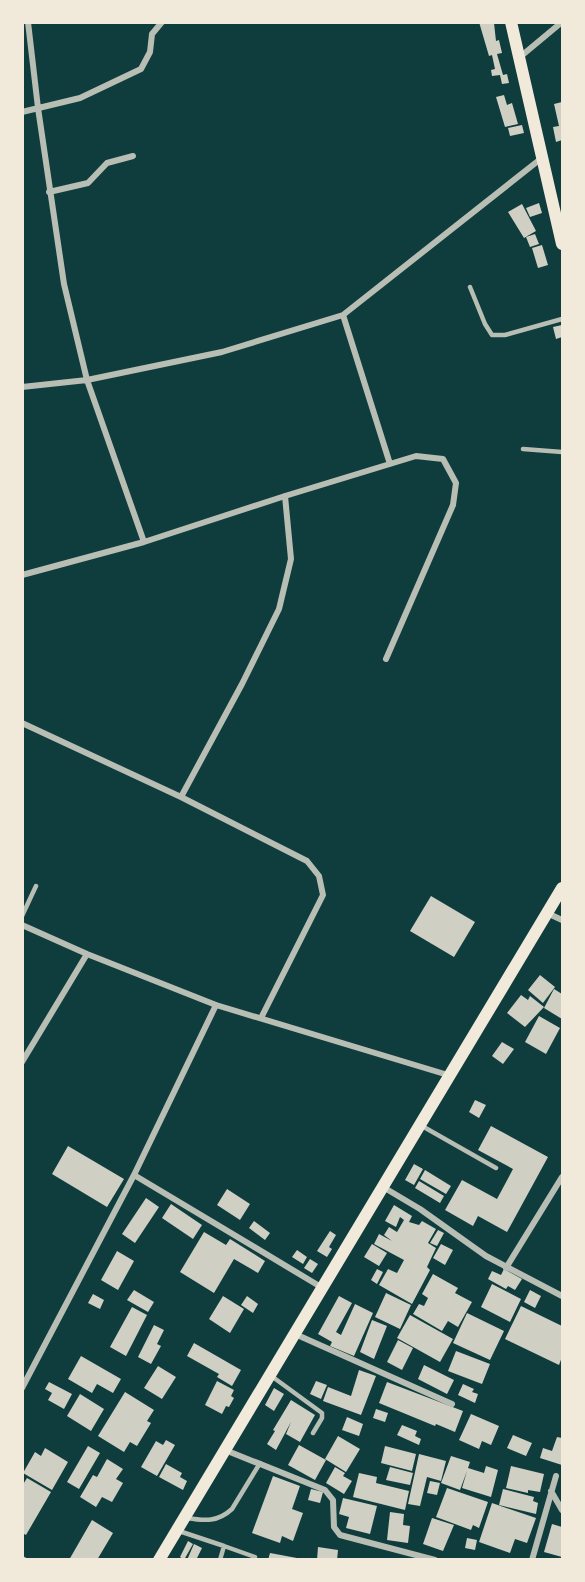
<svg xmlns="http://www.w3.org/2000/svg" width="585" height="1582" font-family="Poppins,sans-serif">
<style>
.building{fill:#cfcfc3}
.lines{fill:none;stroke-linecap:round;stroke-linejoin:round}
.service{stroke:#b8beb3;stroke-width:4.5}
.minor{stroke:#b8beb3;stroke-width:6}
.secondary{stroke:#f1e9da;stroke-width:12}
</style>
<rect width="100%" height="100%" fill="#0f3d3e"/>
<path class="building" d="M479,22L494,23L496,41L499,40L502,53L497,54L503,75L507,74L509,83L502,84L500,75L492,76L491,70L495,69L492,55L489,56Z
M504,95L507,105L512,103L518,124L505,127L496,97Z
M562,102V140L556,142L553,127L559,126L554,104Z
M522,125L524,133L510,136L508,128Z
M539,203L542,213L530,217L526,208Z
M522,204L536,231L524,238L508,212Z
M535,234L539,244L530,247L526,237Z
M542,245L548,265L538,268L532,248Z
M562,325V337L556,339L553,327Z
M431,896L475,922L454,957L410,931Z
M540,975L555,987L543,1003L528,990Z
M554,989L562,994V1019L544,1008Z
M521,995L528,1000L530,996L544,1007L525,1027L507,1013Z
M539,1016L560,1028L546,1054L525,1042Z
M502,1042L514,1049L503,1064L492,1056Z
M475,1100L486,1105L479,1118L469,1112Z
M491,1126L548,1157L507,1232L478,1216L473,1226L445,1210L462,1180L497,1199L513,1169L478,1150Z
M68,1146L124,1179L107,1207L52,1174Z
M414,1164L423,1169L414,1185L405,1180Z
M425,1170L451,1186L446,1194L420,1179Z
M419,1181L444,1196L440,1203L415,1188Z
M227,1189L250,1204L240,1220L217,1205Z
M146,1198L159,1207L135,1243L122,1234Z
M171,1204L202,1225L193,1239L162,1218Z
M394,1205L412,1216L409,1222L419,1225L422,1221L436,1229L428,1243L436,1248L427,1267L430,1270L412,1304L379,1285L388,1269L397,1273L404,1260L374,1244L379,1234L392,1241L384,1235L389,1227L397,1232L404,1220L400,1217L396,1227L385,1221Z
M254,1221L270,1233L265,1240L249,1228Z
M438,1230L444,1233L437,1246L430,1243Z
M330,1231L336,1235L329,1247L332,1249L327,1257L317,1251Z
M204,1232L226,1245L230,1239L265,1261L258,1273L234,1259L214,1293L180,1272Z
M372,1244L387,1253L379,1266L364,1257Z
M441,1244L453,1250L445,1265L433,1258Z
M297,1250L307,1257L303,1264L292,1257Z
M117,1251L134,1261L118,1290L101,1280Z
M310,1259L318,1264L312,1273L304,1268Z
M377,1269L383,1272L377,1284L371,1280Z
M504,1269L522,1279L515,1290L508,1286L506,1289L488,1279L492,1271L501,1275Z
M433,1274L458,1288L455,1293L472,1302L458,1327L448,1321L442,1331L413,1314L419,1304L424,1306L428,1298L422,1294Z
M492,1284L521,1299L510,1322L481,1307Z
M134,1290L154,1302L148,1312L127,1300Z
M530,1290L541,1296L535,1308L524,1302Z
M386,1293L411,1305L400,1329L375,1317Z
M93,1294L104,1300L100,1309L88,1303Z
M223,1296L244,1309L230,1333L209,1319Z
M247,1296L258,1304L253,1313L241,1305Z
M339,1296L352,1303L336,1332L341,1335L355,1304L373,1313L354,1356L330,1346L332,1342L318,1334Z
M521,1306L562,1326V1357L559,1365L505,1339Z
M132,1307L147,1315L126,1356L110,1347Z
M467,1313L504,1331L490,1360L453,1343Z
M410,1315L453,1339L440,1362L397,1338Z
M372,1320L387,1326L374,1359L360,1352Z
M154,1325L164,1330L157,1344L161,1346L151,1364L138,1357Z
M398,1340L413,1348L402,1370L387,1362Z
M194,1343L241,1370L232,1386L217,1377L219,1374L187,1356Z
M456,1351L490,1364L482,1384L448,1371Z
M81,1356L121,1379L113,1393L97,1384L92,1393L68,1379Z
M424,1365L454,1380L447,1394L418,1379Z
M158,1366L176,1377L162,1399L144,1388Z
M359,1370L376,1376L361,1415L323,1401L328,1387L351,1396Z
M217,1381L234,1390L231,1396L234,1398L229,1407L226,1406L222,1414L205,1405Z
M316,1381L327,1385L321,1399L310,1394Z
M49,1382L72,1394L64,1409L48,1400L52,1393L45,1389Z
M387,1382L463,1411L455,1432L436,1424L435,1426L379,1403Z
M463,1384L474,1389L472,1392L478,1394L475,1403L458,1395Z
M274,1388L284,1394L274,1411L265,1405Z
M125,1392L154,1410L147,1421L151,1423L137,1446L130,1442L124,1452L98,1436Z
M80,1394L104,1409L91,1431L67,1416Z
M291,1400L315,1415L300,1442L286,1434L291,1422L276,1450L267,1444L275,1431L273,1430Z
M376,1409L388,1413L385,1422L373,1418Z
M471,1414L499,1426L491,1445L482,1441L479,1449L459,1440Z
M347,1417L363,1424L359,1436L342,1430Z
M402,1425L417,1431L415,1436L421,1439L419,1445L397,1435Z
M513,1435L532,1443L526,1456L507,1448Z
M338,1436L360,1449L346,1472L325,1459Z
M557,1437L562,1438V1465L540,1458L543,1448L552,1451Z
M166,1440L175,1445L157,1476L141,1467L156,1441L163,1445Z
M299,1445L326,1460L315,1480L288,1465Z
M88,1446L100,1453L79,1489L67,1482Z
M385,1446L416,1454L412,1471L381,1463Z
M45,1448L68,1462L52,1490L23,1473L35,1452L41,1456Z
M419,1454L446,1461L441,1481L427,1477L420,1506L408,1504Z
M451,1456L470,1462L468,1468L484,1473L486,1466L498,1470L491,1497L462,1488L467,1471L460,1490L441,1483Z
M107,1459L123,1469L116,1479L123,1483L112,1502L102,1497L96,1507L80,1497L93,1475L97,1477Z
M166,1464L182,1473L180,1477L187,1481L183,1490L159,1477Z
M511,1466L544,1474L540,1492L528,1490V1493L506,1488Z
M335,1467L345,1473L343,1476L352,1481L344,1494L326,1483Z
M390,1467L413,1473L410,1485L386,1480Z
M359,1473L377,1477L376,1483L409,1491L405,1510L353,1497Z
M273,1476L300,1486L292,1509L303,1513L293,1541L282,1536L280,1543L252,1533Z
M27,1478L51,1492L26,1535L22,1533V1486Z
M430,1481L440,1483L437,1495L427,1493Z
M447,1488L488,1502L479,1528L473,1525L471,1530L436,1517Z
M311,1489L323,1492L320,1503L308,1500Z
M503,1489L534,1497L533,1501L538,1503L536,1514L499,1505Z
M343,1498L377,1506L370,1534L346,1528L349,1517L339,1514Z
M492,1503L536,1518L527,1543L515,1539L510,1553L479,1542Z
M390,1512L404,1514L403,1525L410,1526L408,1543L387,1540Z
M432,1518L454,1525L443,1551L423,1544Z
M92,1520L113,1533L97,1560H69Z
M552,1524L562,1527V1557L544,1552Z
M467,1538L477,1540L475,1550L465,1548Z
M188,1541L193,1544L184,1560L180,1557Z
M194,1544L202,1548L196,1560H187Z
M318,1547L338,1550L337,1560H317Z
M270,1553L297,1558V1560H268Z"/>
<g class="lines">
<path class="service" d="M470,287L485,324L492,335H505L562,319
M523,449L562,452
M22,916L36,886
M422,1126L496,1168
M270,1375L322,1413V1418L313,1433
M187,1518C205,1521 218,1522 232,1509L260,1463
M179,1531L224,1546L220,1560
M224,1546L255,1557"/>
<path class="minor" d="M28,22L38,108L64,284L87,380L144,542
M520,57L562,22
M22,112L80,98L141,69L150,52L152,34L162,22
M49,192L88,183L107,163L133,156
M343,315L390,464
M22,387L87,380L222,352L343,315L543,157
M22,575L144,542L285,496L416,456L443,459L456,483L453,505L386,659
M22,723L181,797L307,861L319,876L323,895L261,1018
M181,797L242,684L279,609L291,559L285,496
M547,913L562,920
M22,925L87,954L216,1005L448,1075
M22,1062L87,954
M134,1175L321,1287
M383,1187L420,1209L486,1256L562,1296
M506,1268L562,1177
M295,1334L452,1404
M22,1388L134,1175L216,1005
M225,1450L325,1490L333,1500L334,1527L340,1535L435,1560
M551,1491L562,1510
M22,1559L24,1560
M532,1560L556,1476"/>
<path class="secondary" d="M511,22L562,244
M159,1560L562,888"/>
</g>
<rect width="585" height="1582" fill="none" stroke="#f1e9da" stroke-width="48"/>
</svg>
